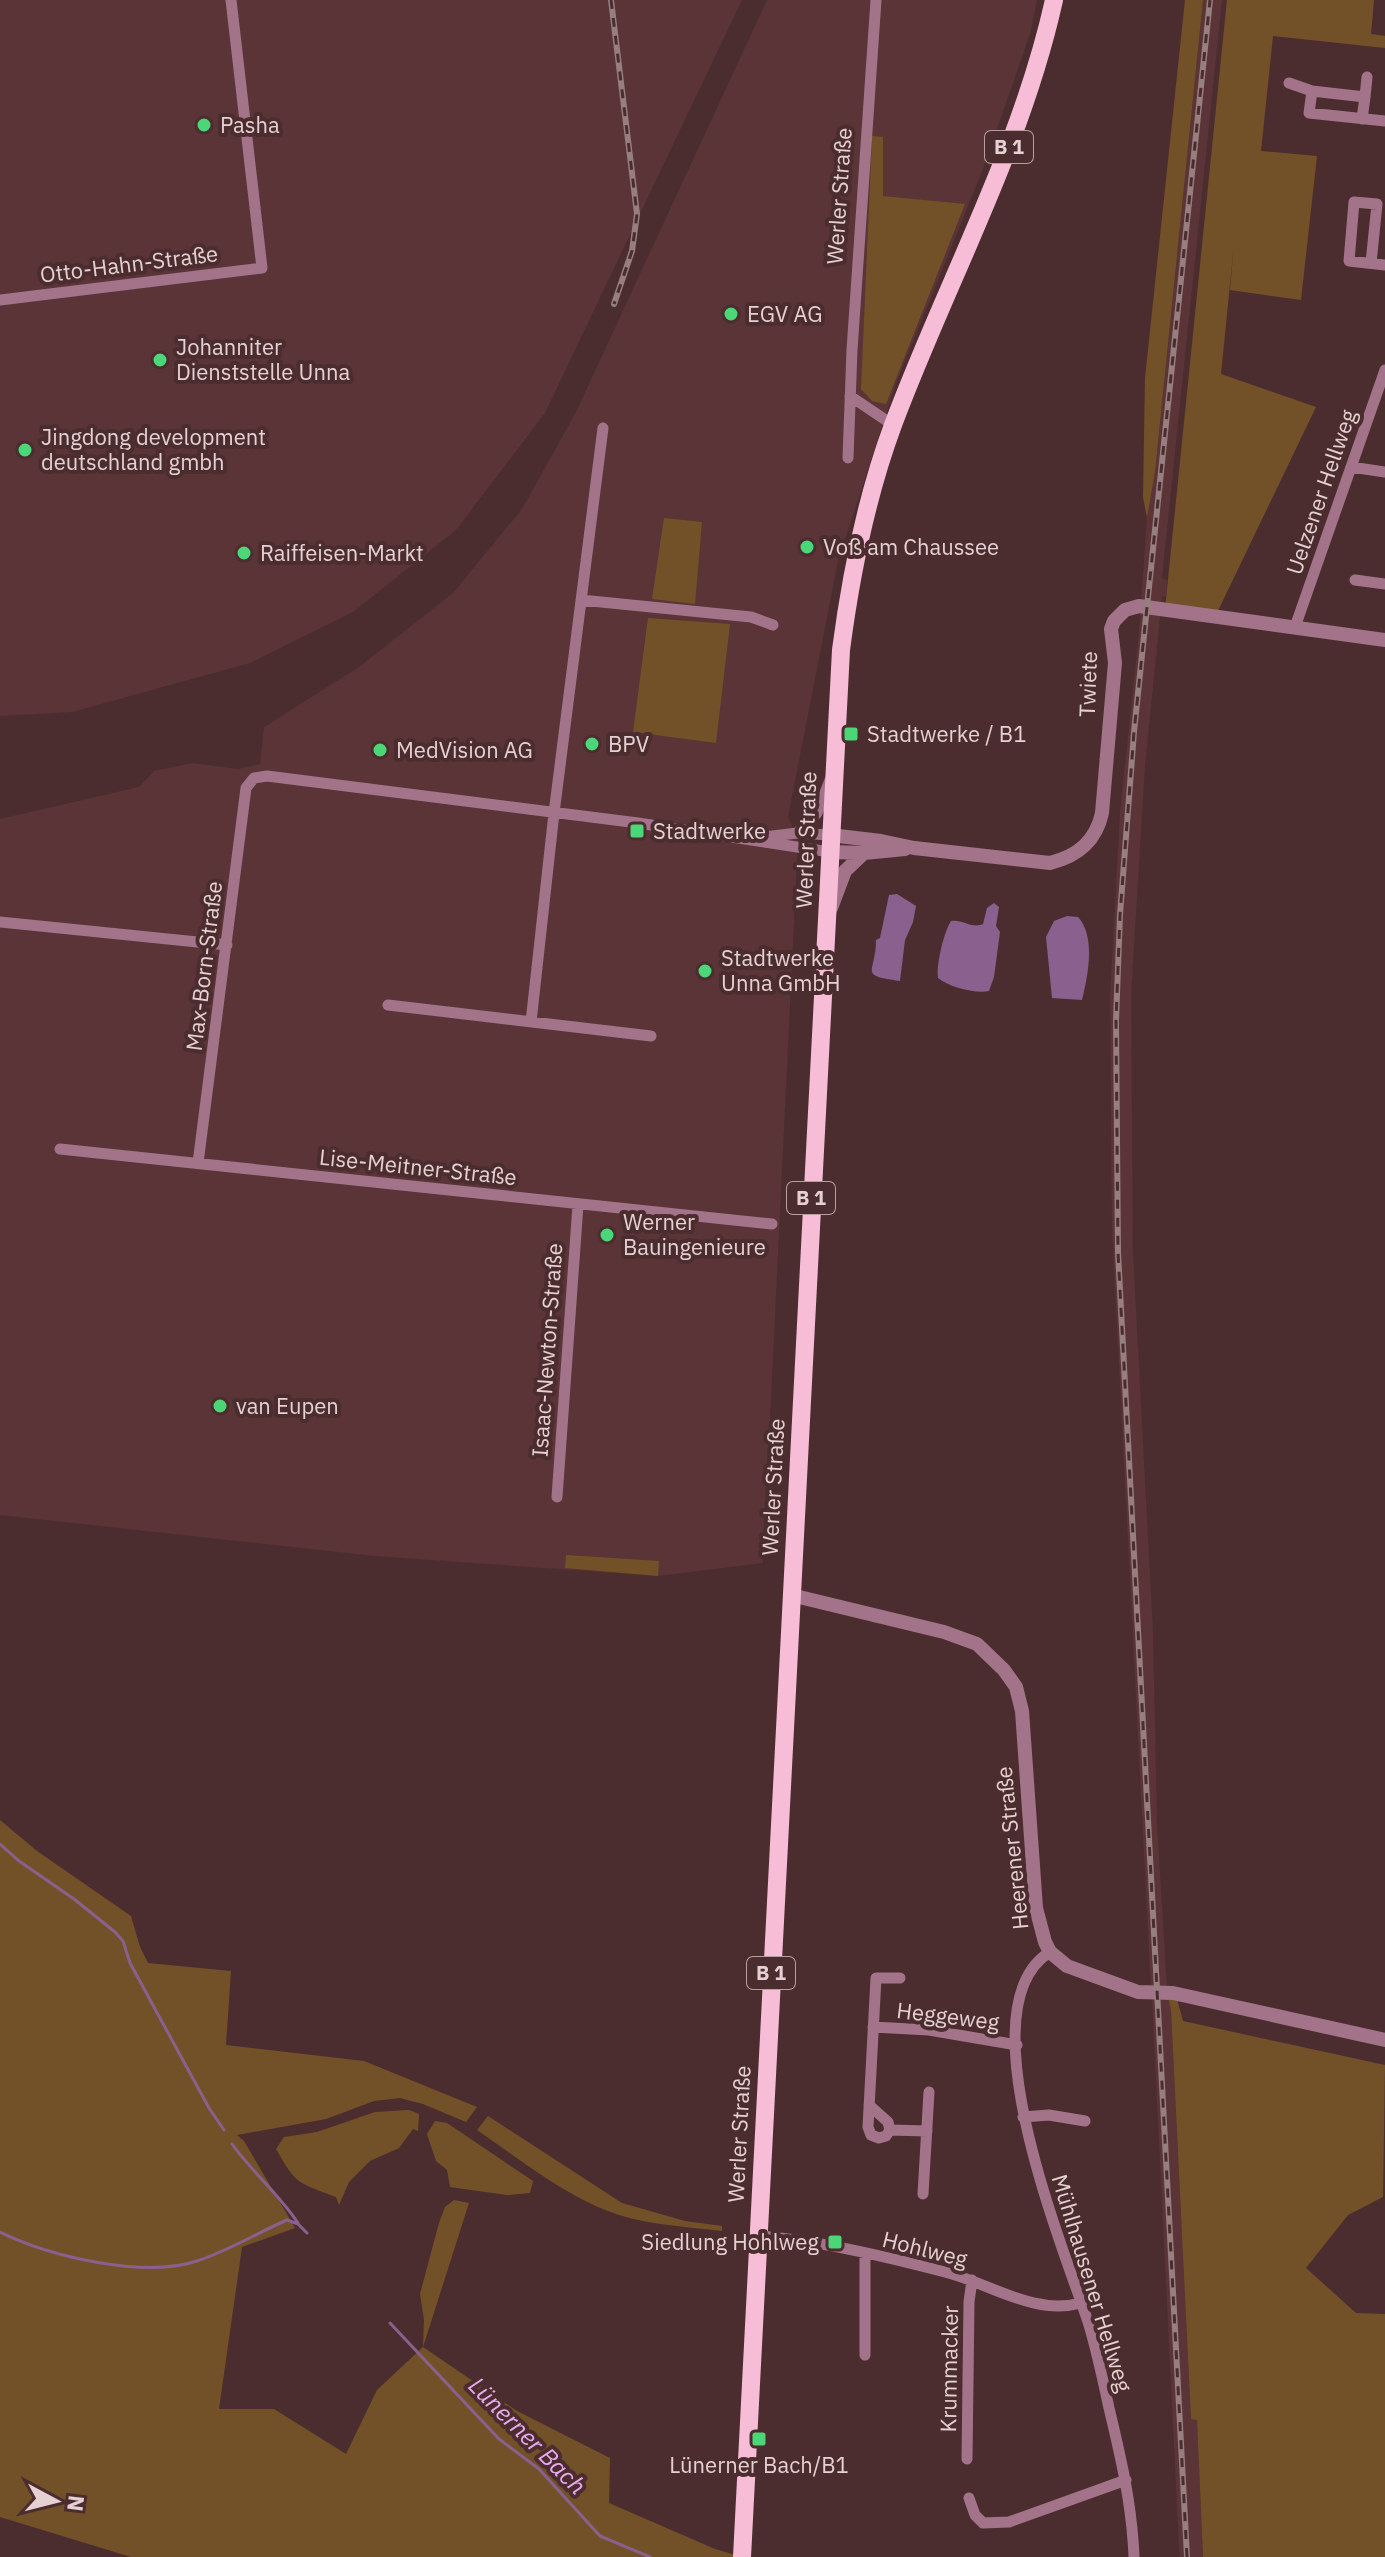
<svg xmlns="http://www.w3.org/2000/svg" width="1385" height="2557" font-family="'IBM Plex Sans',sans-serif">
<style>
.built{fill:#5a3436}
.green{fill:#735128}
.water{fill:#8a608e}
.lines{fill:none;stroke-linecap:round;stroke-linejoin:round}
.stream{stroke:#8a608e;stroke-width:3}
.minor{stroke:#a37489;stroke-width:11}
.tertiary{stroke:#a37489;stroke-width:14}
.primary{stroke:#f7bdd7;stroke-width:18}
.rail-casing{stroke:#977e7f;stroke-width:6}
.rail{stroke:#4c2d2f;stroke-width:3;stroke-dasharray:9;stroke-linecap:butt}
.poi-dot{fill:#4bd677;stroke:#4c2d2f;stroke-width:3}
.labels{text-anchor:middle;stroke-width:8;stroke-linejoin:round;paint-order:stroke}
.shield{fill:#4c2d2f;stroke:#b7a0a0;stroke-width:2}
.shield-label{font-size:20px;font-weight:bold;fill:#e5d1d1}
.poi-label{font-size:22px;fill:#e5d1d1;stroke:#4c2d2f;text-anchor:start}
.street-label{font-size:22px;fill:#e5d1d1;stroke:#4c2d2f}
.water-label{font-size:24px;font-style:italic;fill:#e9aaf0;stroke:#4c2d2f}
</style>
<rect width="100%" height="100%" fill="#4c2d2f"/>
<path class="built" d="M0,0H742L545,413L456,530L353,612L250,663L72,712L0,716Z
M767,0H1037L1031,31L983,169L897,381L838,561L788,817L798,840L763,1563L658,1576L375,1556L0,1515V819L139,787L154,771L192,763L238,769L260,764L264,727L359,667L453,593L522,509L576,412Z
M1203,0H1222L1162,578L1167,580L1166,596L1162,597L1145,766L1131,995L1133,1253L1153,1632L1157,1823L1167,1988L1151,1989L1112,1228L1110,997L1120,813L1139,633L1147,518L1155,472Z
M1168,1997L1171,2010L1191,2419L1197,2420L1203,2557H1180L1179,2547L1152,1998Z"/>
<path class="green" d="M1185,0H1203L1155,472L1147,518L1143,497L1145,378Z
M1227,0H1374L1371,34L1385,36V48L1273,36L1261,151L1317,156L1301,300L1230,290L1234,244L1221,374L1316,407L1215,617L1165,609Z
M872,136L883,137V196L965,204L886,404L872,401L861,389Z
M664,518L702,522L695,604L652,599Z
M648,618L730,624L716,743L633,732Z
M566,1555L659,1561L658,1576L565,1568Z
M0,1820L37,1851L131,1916L140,1947L148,1963L231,1971L226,2045L364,2061L477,2107L466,2122L423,2104L400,2098L374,2101L326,2119L237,2135L244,2141L295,2228L242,2247L219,2409H274L346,2454L377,2390L423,2347L424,2320L420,2294L439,2223L445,2207L454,2200L469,2203L423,2347L517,2411L610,2458L609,2503L715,2549L742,2557H131L0,2517Z
M1168,1997L1177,1999L1183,2021L1385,2065L1383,2197L1348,2215L1306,2268L1356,2313L1385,2314V2557H1203L1197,2420L1191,2419L1171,2010Z
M409,2110L419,2114L418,2131L413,2129L399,2148L370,2161L349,2182L339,2205L336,2197C298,2182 297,2186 276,2149L284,2137L317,2132L375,2112Z
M488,2116L622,2203L685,2221L722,2226V2231C688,2227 652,2225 619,2215C567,2198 521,2160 477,2130Z
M435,2121L447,2123L533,2181L530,2193L507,2195L450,2187L447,2170L436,2161L427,2134Z"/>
<path class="water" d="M897,894L916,906L913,922L905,940L900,981C857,975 876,974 876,940L880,938L889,895Z
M994,903L999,907L996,926L1000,932L994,977L989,991C975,994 949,987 938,978C936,966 944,931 951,921C963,919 971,929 983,924L987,908Z
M1067,916L1078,917C1096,937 1088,975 1082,1000L1052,998L1046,937L1054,921Z"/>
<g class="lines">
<path class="stream" d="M0,1844L19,1861L74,1899L115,1932L123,1941L130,1963L209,2108L224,2130
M232,2144C252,2172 279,2194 298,2223
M0,2232C49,2256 143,2279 197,2261C228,2251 257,2233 287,2220L298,2224L307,2233
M390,2323L499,2439L539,2469L600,2536L650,2557"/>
<path class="minor" d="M1289,83L1312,91
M1365,97L1367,77
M1362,119L1365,97L1312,91L1309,113L1385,121
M1371,263L1377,204L1354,202L1349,261L1385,265
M0,300L262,268L231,0
M850,396L893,425
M848,458L852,350L876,0
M1351,467L1385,472
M1355,580L1385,584
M581,600L751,617L773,625
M1295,627L1385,370
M797,833L817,813L830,780
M755,838L797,833L830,835
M0,922L227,945
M388,1005L651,1036
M531,1022L554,813L603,428
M60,1149L772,1224
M198,1163L246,788L254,778L267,776L638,823L830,852
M557,1497L578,1205
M1050,1952C962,2006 1065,2251 1089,2325C1097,2352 1103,2380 1109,2408C1121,2458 1132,2505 1134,2557
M900,1978H876L868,2127L871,2135L879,2138L886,2136L890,2130L927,2131
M873,2027L929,2030L1017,2045
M869,2105L888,2122L890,2130
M1023,2117L1049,2115L1085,2121
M923,2194L929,2092
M758,2236C817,2240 887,2257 945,2272C989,2283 1034,2316 1081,2303
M865,2254V2355
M967,2459L969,2302L972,2280
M969,2498L975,2515L983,2523L1009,2522L1126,2480"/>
<path class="tertiary" d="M830,835L881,841L914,848L1050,863C1078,856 1096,841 1102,813L1115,663L1111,629L1114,621L1125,610L1139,606L1153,608L1385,640
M830,852L864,853L905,849
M831,908L845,871L864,853
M791,1595L944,1632L977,1644L1004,1670L1016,1687L1022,1711L1036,1908L1045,1942L1050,1952L1067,1966L1138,1992L1173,1993L1385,2040"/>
<path class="primary" d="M742,2557L841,650C851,573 866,498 893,425C946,283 1021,149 1054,0"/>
<defs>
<path id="rail" d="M611,0L637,214L632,251L614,304
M1187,2557L1118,1252L1116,1021L1120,915L1134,732L1210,0"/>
</defs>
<use href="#rail" class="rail-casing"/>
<use href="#rail" class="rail"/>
</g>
<g class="poi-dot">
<circle cx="204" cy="125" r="8"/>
<circle cx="731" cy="314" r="8"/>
<circle cx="160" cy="360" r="8"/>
<circle cx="25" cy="450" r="8"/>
<circle cx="807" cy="547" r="8"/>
<circle cx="244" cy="553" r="8"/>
<rect x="843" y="726" width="16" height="16" rx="4"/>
<circle cx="592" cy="744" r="8"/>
<circle cx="380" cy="750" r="8"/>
<rect x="629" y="823" width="16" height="16" rx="4"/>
<circle cx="705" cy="971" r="8"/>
<circle cx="607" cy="1235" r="8"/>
<circle cx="220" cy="1406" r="8"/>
<rect x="827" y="2234" width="16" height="16" rx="4"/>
<rect x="751" y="2431" width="16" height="16" rx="4"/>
</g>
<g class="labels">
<g class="shield">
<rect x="985" y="131" width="48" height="32" rx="6"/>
<rect x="787" y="1182" width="48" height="32" rx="6"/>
<rect x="747" y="1957" width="48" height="32" rx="6"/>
</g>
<g class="shield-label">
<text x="1009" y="154">B 1</text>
<text x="811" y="1205">B 1</text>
<text x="771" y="1980">B 1</text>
</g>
<g class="poi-label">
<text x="220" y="133">Pasha</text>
<text x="747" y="322">EGV AG</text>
<text x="176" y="355">Johanniter<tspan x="176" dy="25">Dienststelle Unna</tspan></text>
<text x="41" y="445">Jingdong development<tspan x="41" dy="25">deutschland gmbh</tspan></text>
<text x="823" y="555">Voß am Chaussee</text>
<text x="260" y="561">Raiffeisen-Markt</text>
<text x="867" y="742">Stadtwerke / B1</text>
<text x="608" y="752">BPV</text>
<text x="396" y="758">MedVision AG</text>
<text x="653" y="839">Stadtwerke</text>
<text x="721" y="966">Stadtwerke<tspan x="721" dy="25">Unna GmbH</tspan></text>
<text x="623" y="1230">Werner<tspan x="623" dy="25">Bauingenieure</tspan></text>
<text x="236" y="1414">van Eupen</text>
<text x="819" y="2250" text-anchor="end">Siedlung Hohlweg</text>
<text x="759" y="2473" text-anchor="middle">Lünerner Bach/B1</text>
</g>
<g class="street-label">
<text transform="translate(839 196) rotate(-86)" y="8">Werler Straße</text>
<text transform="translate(129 264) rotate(-7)" y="8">Otto-Hahn-Straße</text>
<text transform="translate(1321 492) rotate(-71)" y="8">Uelzener Hellweg</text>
<text transform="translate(1088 684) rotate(-88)" y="8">Twiete</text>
<text transform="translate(806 840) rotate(-88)" y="8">Werler Straße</text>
<text transform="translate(204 966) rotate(-83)" y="8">Max-Born-Straße</text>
<text transform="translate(418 1167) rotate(6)" y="8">Lise-Meitner-Straße</text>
<text transform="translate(547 1350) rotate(-86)" y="8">Isaac-Newton-Straße</text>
<text transform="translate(773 1487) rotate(-87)" y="8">Werler Straße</text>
<text transform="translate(1012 1848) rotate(-96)" y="8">Heerener Straße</text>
<text transform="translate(948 2016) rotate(7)" y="8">Heggeweg</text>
<text transform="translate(739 2134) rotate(-87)" y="8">Werler Straße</text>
<text transform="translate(925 2249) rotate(14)" y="8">Hohlweg</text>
<text transform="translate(1092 2283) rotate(73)" y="8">Mühlhausener Hellweg</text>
<text transform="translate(949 2369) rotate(-89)" y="8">Krummacker</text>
</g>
<g class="water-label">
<text transform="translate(527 2436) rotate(45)" y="8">Lünerner Bach</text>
</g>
</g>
<g transform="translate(56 2501) rotate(97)" stroke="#4c2d2f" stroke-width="6" paint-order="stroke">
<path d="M0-6L14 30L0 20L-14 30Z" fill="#e5d1d1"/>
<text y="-12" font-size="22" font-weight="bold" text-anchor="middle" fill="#e5d1d1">N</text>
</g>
</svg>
